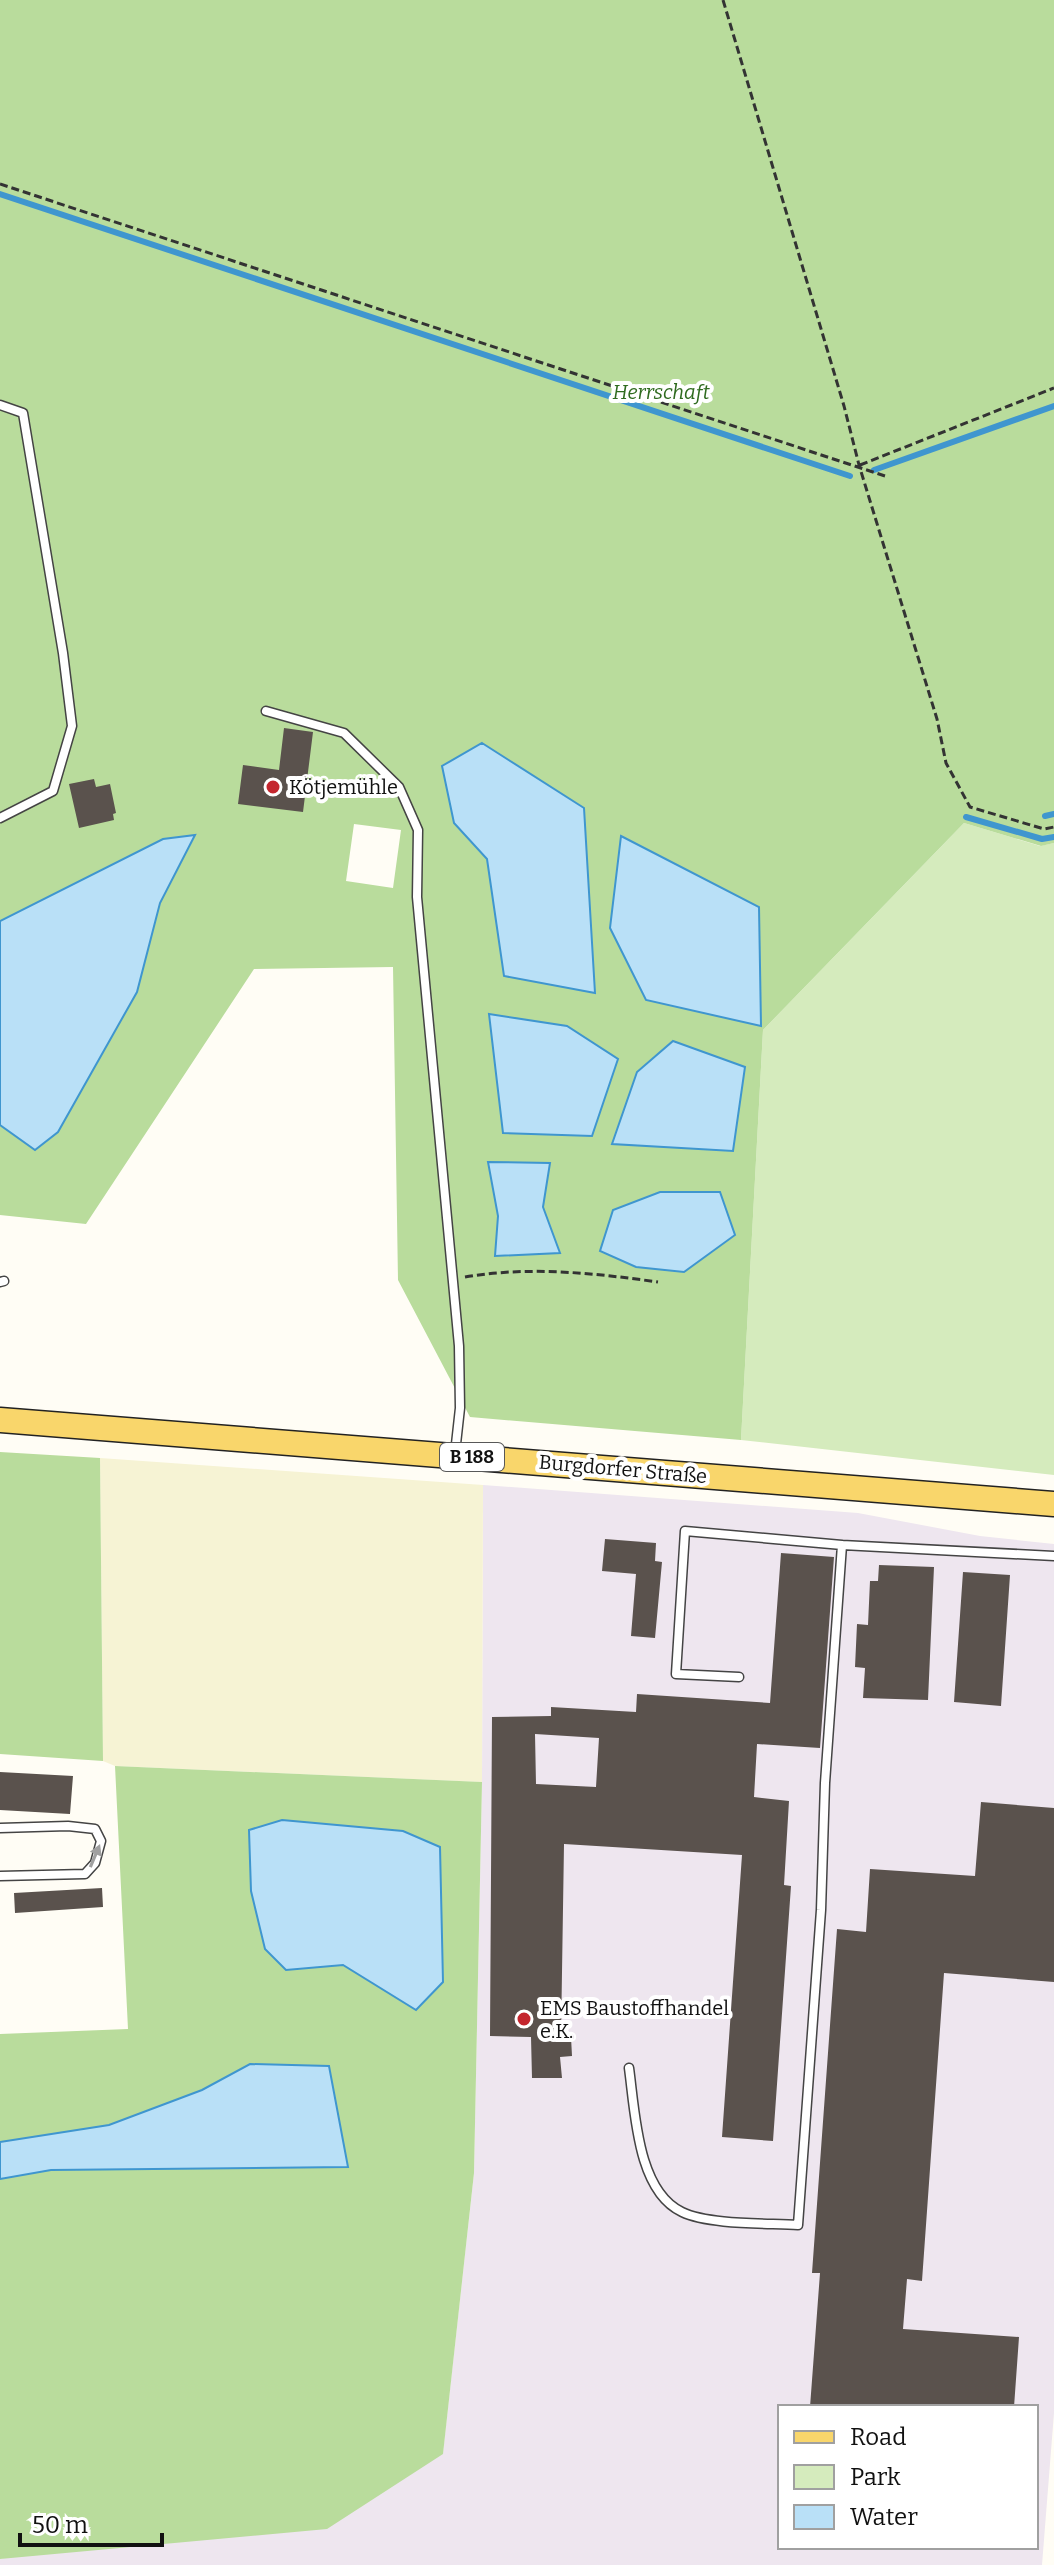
<svg xmlns="http://www.w3.org/2000/svg" width="1054" height="2565" font-family="Bitter,serif">
<style>
.industrial{fill:#eee6ef;fill-rule:evenodd}
.farmland{fill:#f6f3d4}
.green{fill:#d5ebbd}
.forest{fill:#b9dc9c;fill-rule:evenodd}
.water{fill:#b9e0f7;stroke:#3f96cf;stroke-width:2}
.lines{fill:none;stroke-linecap:round;stroke-linejoin:round}
.stream{stroke:#3f96cf;stroke-width:6}
.building{fill:#5a524d;fill-rule:evenodd}
.service-casing{stroke:#444;stroke-width:11}
.primary-casing{stroke:#222;stroke-width:27}
.path{stroke:#333;stroke-width:3;stroke-dasharray:8 4;stroke-linecap:butt}
.service{stroke:#fff;stroke-width:8}
.primary{stroke:#f9d66b;stroke-width:24}
.oneway{fill:#a0a0a0}
.poi-dot{fill:#c4262e;stroke:#fff;stroke-width:3}
.labels{text-anchor:middle;stroke-width:8;stroke-linejoin:round;paint-order:stroke}
.shield{fill:#fff;stroke:#585858;stroke-width:2}
.shield-label{font-size:18px;font-weight:bold;fill:#111}
.park-label{font-size:20px;font-style:italic;fill:#2f6b1f;stroke:#fff}
.poi-label{font-size:20px;fill:#111;stroke:#fff;text-anchor:start}
.street-label{font-size:20px;fill:#111;stroke:#fff}
</style>
<rect width="100%" height="100%" fill="#fffdf5"/>
<path class="industrial" d="M483,1485L858,1513L980,1536L1054,1544V2413L1042,2565H0V2559L443,2453L474,2173L482,1782ZM780,2407H1036V2547H780Z"/>
<path class="farmland" d="M100,1458L483,1485L482,1782L115,1766L103,1761Z"/>
<path class="green" d="M964,823L1040,846L1054,843V1475L741,1440L763,1030Z"/>
<path class="forest" d="M0,0H1054V843L1041,846L964,823L763,1030L741,1440L470,1417L398,1280L393,967L254,969L86,1224L0,1215V1125L35,1150L137,992L160,903L195,836L163,839L0,921ZM584,808L495,900L487,859L454,823ZM354,824L401,830L393,888L346,881ZM488,1162L550,1163L543,1207L495,1256L498,1216Z
M0,1452L100,1458L103,1761L0,1754Z
M115,1766L482,1782L474,2173L443,2454L327,2529L0,2559V2179L51,2170L348,2166L328,2066L250,2064L202,2090L109,2125L0,2142V2034L128,2029ZM343,1965L443,1982L416,2010Z"/>
<path class="water" d="M482,743L584,808L595,993L504,976L487,859L454,823L442,766Z
M195,835L160,903L137,992L58,1132L35,1150L0,1125V921L163,839Z
M621,836L759,907L761,1026L646,1000L610,928Z
M489,1014L567,1026L618,1059L592,1136L503,1133Z
M673,1041L745,1067L733,1151L612,1144L637,1072Z
M488,1162L550,1163L543,1207L560,1253L495,1256L498,1216Z
M660,1192H720L735,1235L684,1272L636,1267L600,1251L613,1210Z
M282,1820L403,1831L440,1847L443,1982L416,2010L343,1965L286,1970L265,1949L251,1891L249,1830Z
M250,2064L329,2066L348,2167L51,2170L0,2179V2142L109,2125L202,2090Z"/>
<g class="lines">
<path class="stream" d="M0,194L850,476
M874,470L1054,406
M1045,816L1054,814
M966,817L1042,839L1054,837"/>
</g>
<path class="building" d="M284,728L313,732L303,812L238,804L243,765L279,770Z
M94,779L96,787L110,784L116,813L113,814L114,820L79,828L69,784Z
M605,1539L656,1543L655,1561L662,1562L655,1638L631,1636L636,1574L602,1571Z
M781,1553L834,1557L820,1748L757,1744L754,1797L789,1801L784,1885L791,1886L773,2141L722,2137L742,1855L564,1844L561,2037H571L572,2056L560,2057L562,2078H532L531,2037L490,2036L492,1717L551,1716V1707L636,1712L637,1694L770,1703ZM535,1734L599,1738L596,1787L536,1784Z
M879,1565L934,1567L928,1700L863,1698L865,1668L855,1667L857,1624L868,1625L870,1581H878Z
M963,1572L1010,1575L1001,1706L954,1702Z
M0,1772L73,1776L70,1814L0,1810Z
M981,1802L1054,1808V1982L944,1973L922,2281L907,2279L903,2329L1019,2337L1014,2407H810L820,2273H812L837,1929L866,1932L870,1869L975,1876Z
M102,1888L103,1907L15,1913L14,1893Z"/>
<g class="lines">
<defs>
<path id="service" d="M0,405L23,413L63,653L72,726L53,791L0,818
M266,711L344,733L399,787L418,830L417,897L459,1346L460,1408L455,1453
M0,1282L4,1281
M739,1677L676,1674L685,1531L842,1545
M0,1828L68,1826L95,1829L101,1841L95,1863L85,1874L0,1876
M629,2068C635,2111 637,2191 682,2212C709,2225 767,2223 798,2225L821,1910L825,1783L842,1545L1054,1556"/>
<path id="primary" d="M0,1420L1054,1504"/>
</defs>
<use href="#service" class="service-casing"/>
<use href="#primary" class="primary-casing"/>
<path class="path" d="M723,0L844,406L859,465L937,719L946,763L970,807L1044,829L1054,827
M0,184L885,476
M860,465L1054,388
M465,1277C530,1266 593,1273 658,1282"/>
<use href="#service" class="service"/>
<use href="#primary" class="primary"/>
</g>
<defs><path id="oneway-solid" d="M-6-.8H1V-3.2L6.5 0L1 3.2V.8H-6Z" transform="scale(2)"/></defs>
<use class="oneway" href="#oneway-solid" transform="translate(95 1856) rotate(-67)"/>
<g class="poi-dot">
<circle cx="273" cy="787" r="8"/>
<circle cx="524" cy="2019" r="8"/>
</g>
<g class="labels">
<rect class="shield" x="440" y="1443" width="64" height="28" rx="6"/>
<g class="shield-label">
<text x="472" y="1463">B 188</text>
</g>
<g class="park-label">
<text x="661" y="399">Herrschaft</text>
</g>
<g class="poi-label">
<text x="289" y="794">Kötjemühle</text>
<text x="540" y="2015">EMS Baustoffhandel<tspan x="540" dy="23">e.K.</tspan></text>
</g>
<g class="street-label">
<text transform="translate(623 1469) rotate(5)" y="7">Burgdorfer Straße</text>
</g>
</g>
<rect x="778" y="2405" width="260" height="144" fill="#ffffff" stroke="#a0a0a0" stroke-width="2"/>
<rect x="794" y="2431" width="40" height="12" fill="#f9d66b" stroke="#a0a0a0" stroke-width="2"/>
<text x="850" y="2445" font-size="24" fill="#111111">Road</text>
<rect x="794" y="2465" width="40" height="24" fill="#d5ebbd" stroke="#a0a0a0" stroke-width="2"/>
<text x="850" y="2485" font-size="24" fill="#111111">Park</text>
<rect x="794" y="2505" width="40" height="24" fill="#b9e0f7" stroke="#a0a0a0" stroke-width="2"/>
<text x="850" y="2525" font-size="24" fill="#111111">Water</text>
<path d="M20 2533v12h142v-12" fill="none" stroke="#111111" stroke-width="4"/>
<text x="32" y="2533" font-size="24" fill="#111111" stroke="#ffffff" stroke-width="6" paint-order="stroke">50 m</text>
</svg>
